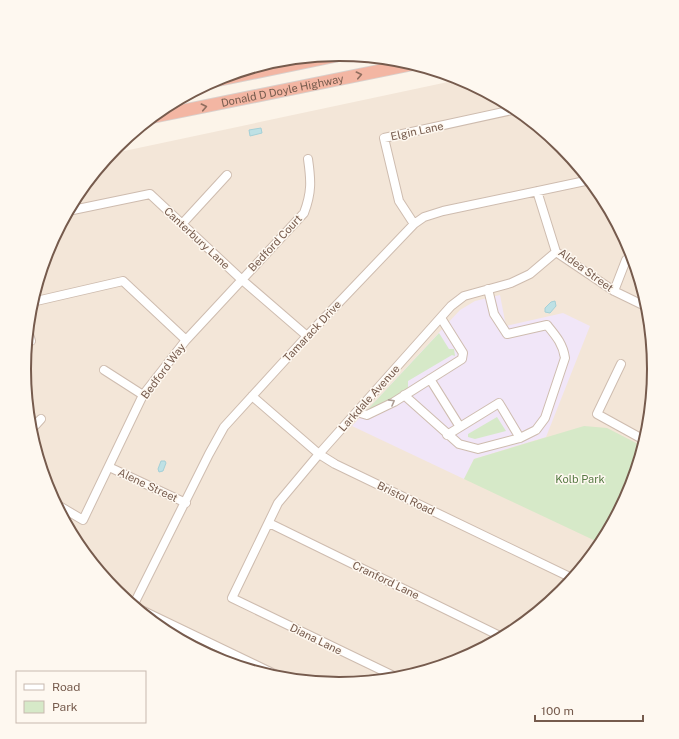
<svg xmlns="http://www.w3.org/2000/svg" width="679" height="739" font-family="'Public Sans',sans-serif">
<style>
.residential{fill:#f3e6d8}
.education{fill:#f1e6f8}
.green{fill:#d6e9c8}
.water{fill:#bee1e5;stroke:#a5d0d7}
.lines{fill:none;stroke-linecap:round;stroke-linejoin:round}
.minor-casing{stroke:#cebcaf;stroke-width:10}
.highway-casing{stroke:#d9d1cd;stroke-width:14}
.minor{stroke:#fff;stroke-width:8}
.highway{stroke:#f3b6a3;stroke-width:12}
.oneway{stroke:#8f6d5e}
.oneway2{stroke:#ad9d94}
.labels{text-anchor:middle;stroke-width:3;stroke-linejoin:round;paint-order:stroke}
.street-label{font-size:11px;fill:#765b4d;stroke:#fef8f0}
.park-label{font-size:11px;fill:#577b45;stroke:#fef8f0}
.rim{fill:none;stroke:#765b4d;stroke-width:2}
</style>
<rect width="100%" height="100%" fill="#fcf4e9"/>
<path class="residential" d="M462,79L515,107L563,147L602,194L631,249L649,308L655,370L649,431L631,490L602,545L562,593L515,632L460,661L401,679L339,685L278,679L219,661L164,632L116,592L77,545L48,490L30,431L24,369L30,308L48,249L77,194L110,154Z"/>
<path class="education" d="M500,295L506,326L563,313L590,326L546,437L474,459L464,479L352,426L460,310L475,301Z"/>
<path class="green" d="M439,333L449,349H454L455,356L452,355L408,381V389L379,406L368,409Z
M497,417L506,431L475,439L468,437V434Z
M584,426L607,428L644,447L631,490L602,544L464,479L474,459Z"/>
<path class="water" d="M261,128L262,133L250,136L249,130Z
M555,301L556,306L550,313L545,312V308L551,302Z
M161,461H165L166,463L163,471L159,472L158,469Z"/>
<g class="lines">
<defs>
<path id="minor" d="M537,191L556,252L614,291L649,308
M68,211L150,194L241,279L307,336
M182,224L227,175
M414,224L399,201L384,138L517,109
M614,291L626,260
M32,302L123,281L186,340
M28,331L31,341
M621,364L597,414L646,441
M104,370L143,395
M430,379L460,427
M404,395L459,444L478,449L520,438L536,430L545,418L565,358C563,344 556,336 547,325L507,334L494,314L488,289
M252,396L319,454L335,464L574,579
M357,412L367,415L394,402L462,359L463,353L441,318
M30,431L41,419
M447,435L499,403L520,438
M109,467L186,503
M56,504L83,520L143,395L186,340L304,213C312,192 311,180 308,159
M269,523L504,638
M131,605L287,680
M133,606L209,454L224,427L307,336L414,224L424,217L443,211L590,180
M400,679L232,598L278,503L319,454L451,306L464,296L511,283L530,274L556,252"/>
<g id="highway">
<path d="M213,81L344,54"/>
<path id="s1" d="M152,117L413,64"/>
</g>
</defs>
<use href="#minor" class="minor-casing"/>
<use href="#highway" class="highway-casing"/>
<use href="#minor" class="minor"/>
<use href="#highway" class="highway"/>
</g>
<defs><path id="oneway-chevron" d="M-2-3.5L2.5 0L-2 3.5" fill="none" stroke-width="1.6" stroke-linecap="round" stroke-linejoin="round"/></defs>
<g class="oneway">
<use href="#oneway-chevron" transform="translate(359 75) rotate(-12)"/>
<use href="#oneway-chevron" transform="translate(204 107) rotate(-12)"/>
</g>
<use class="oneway2" href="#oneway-chevron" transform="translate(392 402) rotate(-29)"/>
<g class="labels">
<g class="street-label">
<text dy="4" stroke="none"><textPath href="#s1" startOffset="133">Donald D Doyle Highway</textPath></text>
<text transform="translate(417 131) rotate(-12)" y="4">Elgin Lane</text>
<text transform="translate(197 238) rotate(43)" y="4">Canterbury Lane</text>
<text transform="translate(275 243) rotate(-47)" y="4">Bedford Court</text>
<text transform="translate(586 270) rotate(36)" y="4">Aldea Street</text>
<text transform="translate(312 331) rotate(-47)" y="4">Tamarack Drive</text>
<text transform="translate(163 371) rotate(-53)" y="4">Bedford Way</text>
<text transform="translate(369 398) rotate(-48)" y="4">Larkdale Avenue</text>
<text transform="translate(148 485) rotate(25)" y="4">Alene Street</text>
<text transform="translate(406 498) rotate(26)" y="4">Bristol Road</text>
<text transform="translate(386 580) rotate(26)" y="4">Cranford Lane</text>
<text transform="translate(316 639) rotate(26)" y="4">Diana Lane</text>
</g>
<g class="park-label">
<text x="580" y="483">Kolb Park</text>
</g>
</g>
<path d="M0 0H679V739H0ZM31 369a308 308 0 1 1 616 0a308 308 0 1 1-616 0Z" fill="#fef8f0" fill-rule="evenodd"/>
<path class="rim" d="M31 369a308 308 0 1 1 616 0a308 308 0 1 1-616 0Z"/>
<rect x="16" y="671" width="130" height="52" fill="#fef8f0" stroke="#c8b9af"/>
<rect x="24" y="684" width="20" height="6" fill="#ffffff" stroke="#c8b9af"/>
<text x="52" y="691" font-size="12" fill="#765b4d">Road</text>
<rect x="24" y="701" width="20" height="12" fill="#d6e9c8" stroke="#c8b9af"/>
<text x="52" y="711" font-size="12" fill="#765b4d">Park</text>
<path d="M535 715v6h108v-6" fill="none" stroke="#765b4d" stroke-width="2"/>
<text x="541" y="715" font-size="12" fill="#765b4d" stroke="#fef8f0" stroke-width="3" paint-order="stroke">100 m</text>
</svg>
